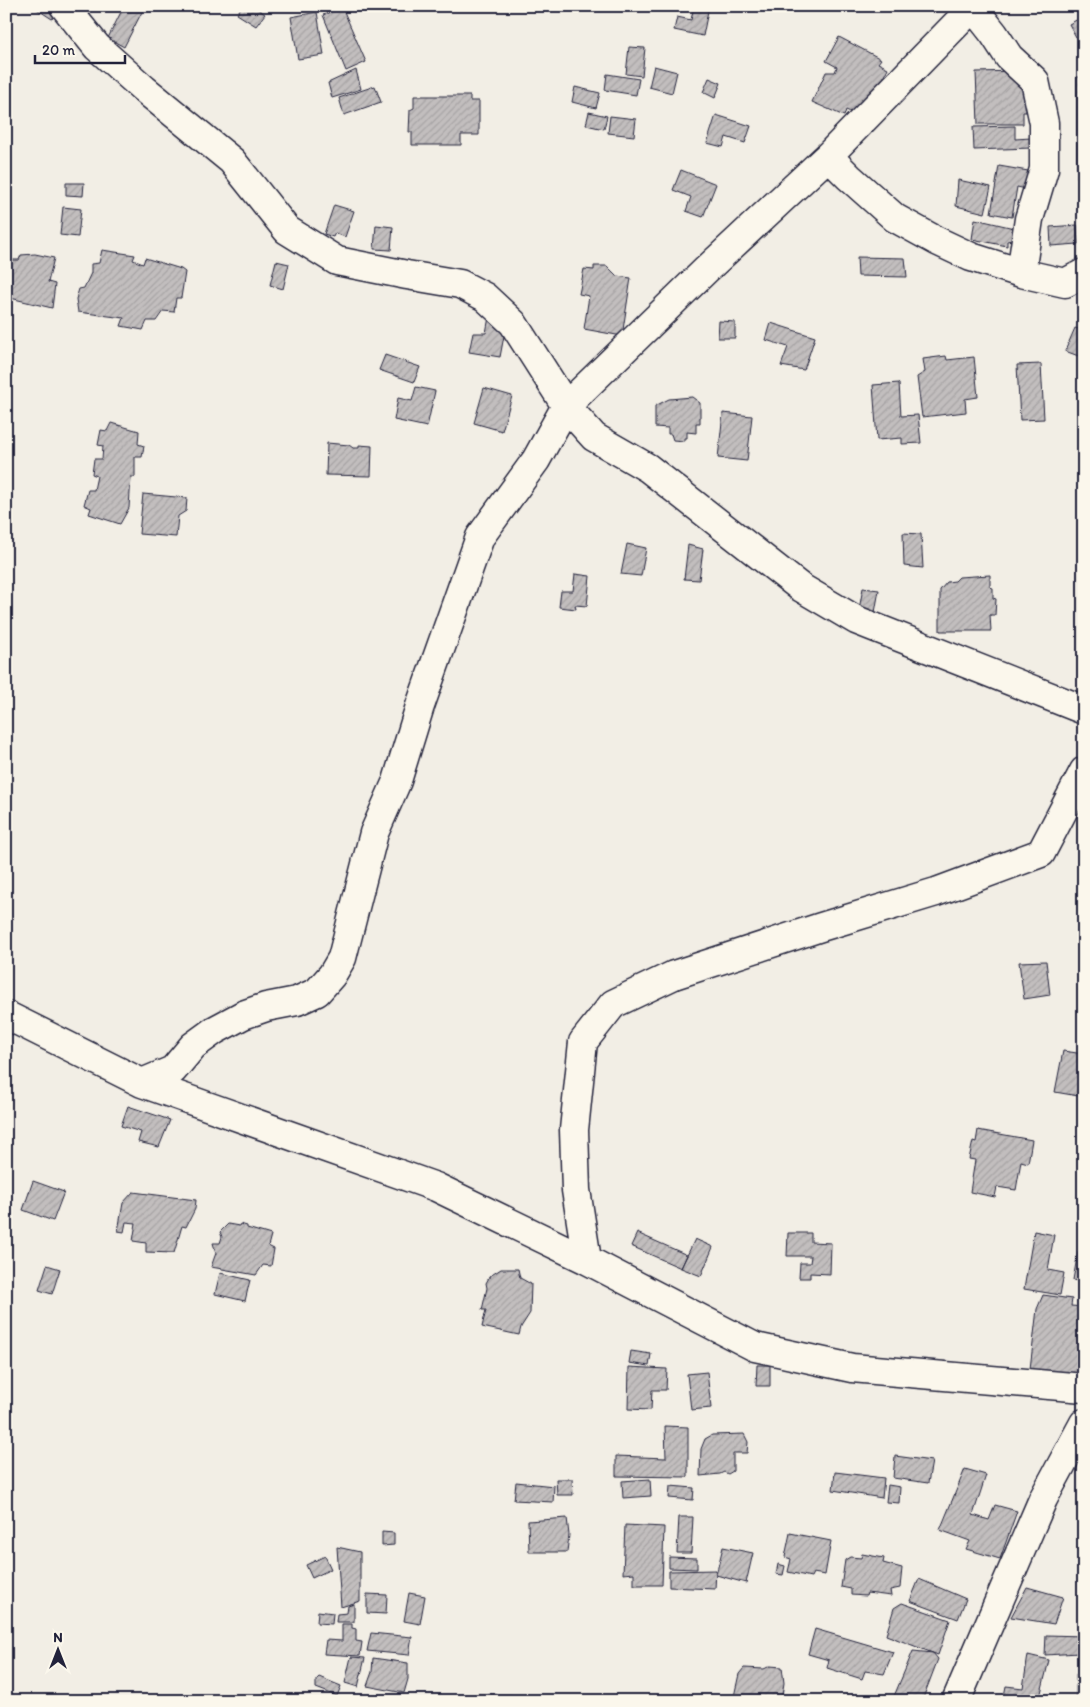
<svg xmlns="http://www.w3.org/2000/svg" width="1090" height="1707" font-family="Itim,sans-serif">
<style>
.building{fill:url(#building-hatch);stroke:#22223b}
.lines{fill:none;stroke-linecap:round;stroke-linejoin:round}
.minor-casing{stroke:#22223b;stroke-width:31}
.minor{stroke:#fbf7ec;stroke-width:28}
</style>
<defs>
<pattern id="building-hatch" width="6" height="6" patternUnits="userSpaceOnUse" patternTransform="scale(1.25)"><rect width="6" height="6" fill="#c2bebe"/><path d="M-1 1l2-2M0 6l6-6M5 7l2-2" fill="none" stroke="#a6a3a4"/></pattern>
</defs>
<rect width="100%" height="100%" fill="#f2eee5"/>
<filter id="ink" filterUnits="userSpaceOnUse"><feTurbulence type="fractalNoise" baseFrequency=".02" numOctaves="2"/><feDisplacementMap in="SourceGraphic" scale="10" xChannelSelector="R" yChannelSelector="G"/><feConvolveMatrix kernelMatrix="1 2 1 2 8 2 1 2 1" color-interpolation-filters="sRGB"/></filter>
<g filter="url(#ink)">
<path class="building" d="M32,6H60L61,7L52,19Z
M124,6H145L124,47L108,38Z
M242,6H253L265,14L256,26L237,14Z
M694,6H709L703,36L674,30L677,17L691,20Z
M889,6H938V10L889,9Z
M342,7L366,62L346,71L323,15Z
M317,12L324,55L298,59L291,17Z
M1084,16V33L1076,37L1069,24Z
M839,37L881,59L878,63L888,68L884,76L886,85L857,115L846,110L844,116L812,102L826,72H835L837,67L826,61Z
M629,47L645,48L642,76L626,74Z
M654,66L677,72L672,93L649,87Z
M356,70L361,89L332,98L328,83Z
M1018,71L1019,86H1028L1026,112H1023V124H978L976,72Z
M607,74L639,79L636,95L605,90Z
M1077,77H1084V178H1077Z
M709,78L721,83L715,98L703,92Z
M375,86L381,102L344,115L339,98Z
M575,87L600,93L596,108L572,102Z
M414,96H470V101H479V135H461V145H412V132H409L410,110L414,108Z
M589,112L607,116L604,129L586,125Z
M716,115L751,126L745,143L726,137L723,147L707,143Z
M610,116L636,119L634,136L608,133Z
M1015,126V139L1031,138V148L974,150L973,127Z
M999,166L1034,172L1031,190L1017,187L1012,217L991,213Z
M681,170L716,184L703,217L686,211L691,197L673,190Z
M958,180L991,187L985,213L956,206Z
M66,183H84L83,196L66,195Z
M334,205L354,211L345,237L335,233L333,237L324,234Z
M63,207L81,209L78,237L60,235Z
M975,219L1014,228L1012,240L1007,241V246L972,239Z
M376,225L393,227L391,250L374,249Z
M1077,225L1078,244L1051,246L1050,227Z
M102,250L135,255L133,260L143,264L145,258L181,269L185,272L181,298H176L174,312L163,311L156,321H147L143,330L121,326L124,318L78,312L76,299L79,289L84,288L91,273V264L99,263Z
M35,254L54,258L48,282L55,284L52,308L6,297V269L10,260H19L21,255Z
M857,257L905,258L907,277L858,276Z
M276,261L289,264L283,289L270,285Z
M594,266H607L617,276L631,278L622,336L584,329L589,296L579,294L584,269L594,270Z
M489,317L507,320L500,357L469,352L473,333H486Z
M719,321L735,322V338H718Z
M771,323L815,337L804,370L781,366L788,347L766,340Z
M1075,328L1084,330V358L1065,351Z
M385,355L420,367L414,382L379,370Z
M946,356L947,360L974,357L978,397L965,399L966,412L922,417L917,377L925,372L923,359Z
M1041,364L1044,419L1020,420L1017,365Z
M899,383L901,416L918,415L921,443L902,444V438L877,440L873,385Z
M416,387L435,391L427,427L394,420L398,398L412,401Z
M484,388L512,396L502,431L474,423Z
M692,397L700,403V423H696V433L687,432V438H684V441L673,440L671,434H668V428L655,427V406L669,399Z
M723,413L752,416L747,461L718,458Z
M111,423L139,431L138,444L144,446L142,457H135V477H131L129,508L120,524L89,514L91,508L84,505L88,490H94L97,476L92,474L94,459H102L103,446L98,445L101,430L107,431Z
M327,443L349,445L353,448H359V445L372,446L371,476L326,475Z
M143,494L187,498L186,511L178,516L176,537L139,534Z
M903,533L921,534L923,568L904,566Z
M627,544L646,548L641,576L621,574Z
M688,545L703,549L699,580L684,579Z
M575,574L590,576L587,606L575,605L576,609L559,607L561,591H573Z
M990,575V587L993,588V598L996,599L995,615H990L991,631H940V590L947,582L955,581L959,577Z
M863,588L879,590L874,618L858,615Z
M1046,961L1050,995L1024,999L1019,962Z
M1063,1051L1084,1054V1097L1055,1092Z
M128,1106L170,1120L159,1147L138,1142L141,1132L121,1126Z
M978,1130L1032,1140L1028,1163L1021,1161L1016,1190L997,1187L995,1197L970,1192L975,1160L969,1159L973,1141L976,1142Z
M33,1181L64,1192L53,1221L23,1210Z
M133,1192L196,1200L195,1209L186,1227L182,1226L174,1253L146,1252V1243L133,1241L136,1223L126,1222L124,1232L118,1231L123,1203Z
M228,1224L239,1226L240,1224L247,1226V1228L271,1235L268,1246L274,1249L271,1266L263,1265L256,1275L211,1267L216,1253L213,1243H220L222,1237L220,1232Z
M1034,1231L1054,1235L1048,1270L1064,1273L1060,1295L1024,1289Z
M637,1233L687,1255L681,1268L631,1246Z
M788,1233H811V1242L831,1243L830,1274L810,1273V1278H799L800,1263H810L811,1256H787Z
M695,1239L713,1247L701,1276L681,1268Z
M1078,1252L1084,1254V1283L1073,1280Z
M47,1265L60,1269L52,1294L39,1290Z
M501,1269H518L520,1278L531,1284L530,1313L521,1327L519,1335L482,1327L486,1310H482L487,1288L486,1283L490,1276Z
M220,1273L250,1280L245,1301L215,1294Z
M1043,1295L1072,1299L1071,1306L1084,1307V1376L1030,1369L1037,1309Z
M631,1351L651,1354L649,1366L629,1363Z
M757,1365H770V1386H756Z
M629,1367L667,1369L666,1390H652L651,1410L628,1409Z
M707,1372L711,1408L691,1410L687,1374Z
M665,1426L688,1427V1477L616,1476V1456L666,1458Z
M744,1434L748,1442L747,1453H733V1471L728,1474L724,1472L720,1474L700,1476L701,1449L705,1439L712,1435Z
M895,1456L932,1461L928,1483L893,1478Z
M965,1469L986,1475L973,1515L989,1520L995,1505L1017,1511L1000,1559L966,1549L970,1541L940,1530Z
M835,1472L884,1478L882,1498L833,1490Z
M556,1479H572L573,1495H557Z
M650,1479L651,1496L623,1498L622,1481Z
M516,1482L554,1486L553,1502L514,1500Z
M888,1485L900,1487L899,1503L886,1502Z
M670,1486L694,1488L693,1500L669,1498Z
M679,1517H693L691,1553H677Z
M567,1518L569,1535L567,1552H529L528,1521Z
M625,1525L664,1527L662,1585H634V1573L623,1574Z
M382,1532L394,1533V1545L382,1546Z
M790,1533L831,1541L825,1575L813,1573L811,1577L788,1572L791,1559L785,1557Z
M337,1547L360,1552V1601L341,1607Z
M723,1547L753,1553L746,1583L716,1575Z
M862,1554L884,1558L883,1563L902,1568L900,1588L890,1590L891,1596L867,1593L866,1596L851,1595V1589L841,1587L845,1560L850,1557L861,1558Z
M325,1556L331,1569L312,1578L306,1565Z
M669,1557L697,1558V1569L669,1568Z
M778,1564L785,1566L783,1575L776,1574Z
M716,1570L715,1589L669,1587V1571Z
M919,1579L966,1599L958,1619L910,1601Z
M1027,1587L1063,1597L1054,1624L1011,1617Z
M409,1593L425,1596L420,1624L404,1621Z
M367,1594L387,1595L386,1614L367,1613Z
M902,1603L950,1620L938,1655L886,1635L894,1608Z
M354,1604V1622H336L337,1614L347,1613L348,1606Z
M318,1611L333,1613L332,1624L317,1623Z
M342,1624H352V1628L356,1629V1641L362,1642L360,1656L324,1654L326,1640L342,1641Z
M815,1629L893,1652L884,1674L865,1671L862,1679L827,1668L829,1660L808,1654Z
M371,1633L412,1637L409,1655L367,1651Z
M1046,1635L1084,1636V1668H1080L1079,1653L1045,1655Z
M913,1651L933,1653L938,1659L922,1701H892Z
M1028,1655L1049,1660L1039,1701H1003L1006,1686L1023,1688Z
M351,1657L365,1658L358,1687L345,1683Z
M373,1658L408,1663V1679L404,1693L367,1686L372,1672Z
M770,1666L782,1667L784,1683L781,1701H733L739,1674L744,1668L764,1669Z
M1076,1674L1084,1675V1701H1076Z
M319,1677L341,1686L337,1696L316,1688V1680Z
M478,1694L512,1695L511,1700L517,1701H477Z"/>
<g class="lines">
<defs>
<path id="minor" d="M64,6L97,47L144,89L232,161L287,230L337,261L407,275L460,284L485,297L513,323L566,406L594,437L648,468L800,587L856,620L1084,710
M972,6L994,34L1009,57L1035,81L1044,123V169L1029,219L1021,273
M828,156L849,177L895,218L937,241L971,257L1021,273L1065,283L1084,273
M6,1015L142,1083L436,1187L587,1260L755,1347L852,1368L1084,1388
M142,1083L173,1070L193,1046L215,1030L243,1015L266,1007L297,1001L317,992L332,975L342,958L374,833L397,781L420,706L480,537L536,460L566,406L706,270L828,156L974,6
M587,1260L576,1190L574,1130L583,1042L613,1004L674,975L821,927L936,892L1041,853L1084,771
M956,1701L1043,1499L1084,1423"/>
</defs>
<use href="#minor" class="minor-casing"/>
<use href="#minor" class="minor"/>
</g>
</g>
<rect width="1090" height="1707" fill="none" stroke="#fbf7ec" stroke-width="25"/>
<rect x="12" y="12" width="1065" height="1682" fill="none" stroke="#22223b" stroke-width="2" filter="url(#ink)"/>
<g transform="translate(58 1650)" stroke="#fbf7ec" stroke-width="4" paint-order="stroke">
<path d="M0-4L9 19L0 12L-9 19Z" fill="#22223b"/>
<text y="-8" font-size="14" font-weight="bold" text-anchor="middle" fill="#22223b">N</text>
</g>
<path d="M35 55v8h90v-8" fill="none" stroke="#22223b" stroke-width="2.5"/>
<text x="42" y="55" font-size="15" fill="#22223b" stroke="#fbf7ec" stroke-width="4" paint-order="stroke">20 m</text>
</svg>
